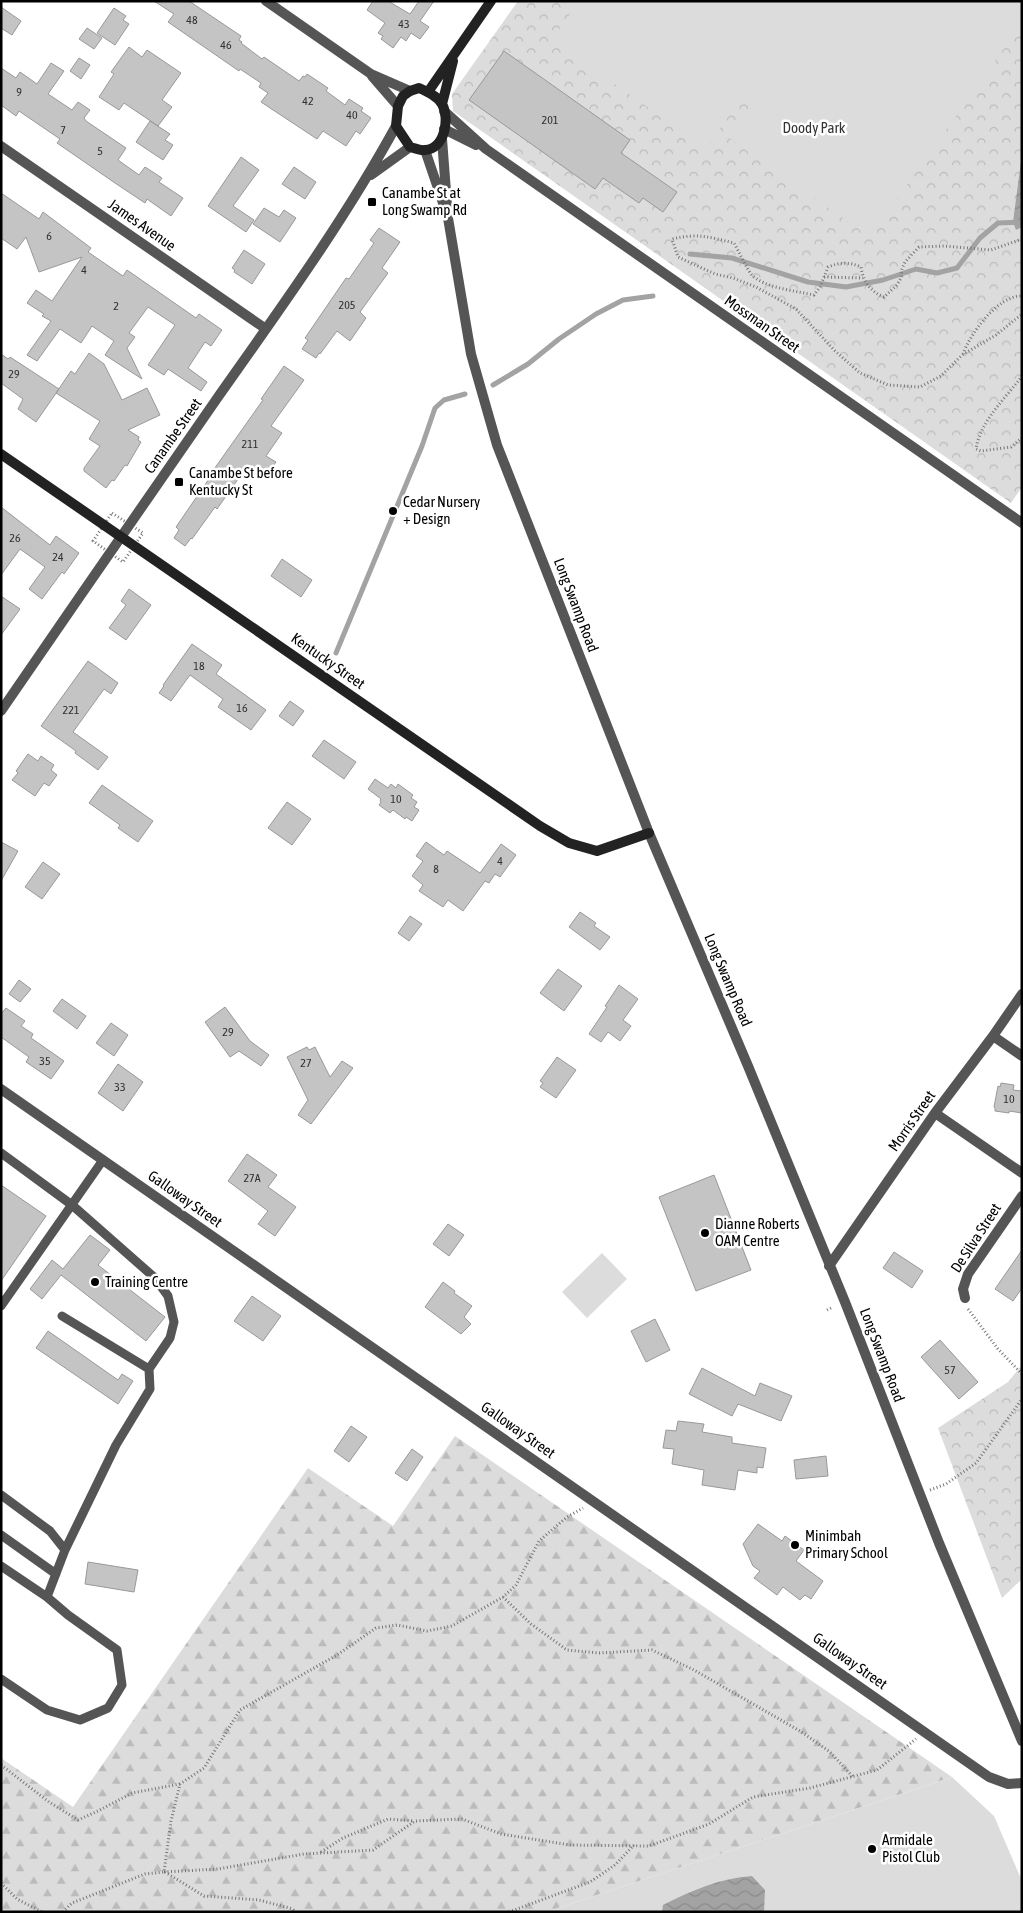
<svg xmlns="http://www.w3.org/2000/svg" width="1023" height="1913" font-family="'Asap Condensed',sans-serif">
<style>
.forest{fill:url(#forest-firs)}
.park{fill:url(#park-crowns)}
.pitch{fill:#dcdcdc}
.water{fill:url(#water-waves)}
.lines{fill:none;stroke-linecap:round;stroke-linejoin:round}
.stream{stroke:#a3a3a3;stroke-width:5}
.building{fill:#c4c4c4;stroke:#999}
.path{stroke:#777;stroke-width:3;stroke-dasharray:1 2.5;stroke-linecap:butt}
.lane{stroke:#555;stroke-width:9}
.street{stroke:#555;stroke-width:10}
.secondary{stroke:#222;stroke-width:10}
.poi-dot{fill:#000;stroke:#fff;stroke-width:2}
.labels{text-anchor:middle;stroke-width:5;stroke-linejoin:round;paint-order:stroke}
.number-label{font-size:12px;fill:#313131}
.park-label{font-size:15px;fill:#333;stroke:#fff}
.poi-label{font-size:15px;fill:#000;stroke:#fff;text-anchor:start}
.street-label{font-size:15px;fill:#000;stroke:#fff}
</style>
<defs>
<pattern id="forest-firs" width="22" height="20" patternUnits="userSpaceOnUse" patternTransform="scale(1.25)"><rect width="22" height="20" fill="#dcdcdc"/><path d="M5 1l3.5 6h-7zM16 11l3.5 6h-7z" fill="#bbb"/></pattern>
<pattern id="park-crowns" width="20" height="18" patternUnits="userSpaceOnUse" patternTransform="scale(1.25)"><rect width="20" height="18" fill="#dcdcdc"/><path d="M2 6a3 3 0 1 1 6 0M12 15a3 3 0 1 1 6 0" fill="none" stroke="#bbb"/></pattern>
<pattern id="water-waves" width="16" height="10" patternUnits="userSpaceOnUse" patternTransform="scale(1.25)"><rect width="16" height="10" fill="#a3a3a3"/><path d="M0 5q4-4 8 0t8 0" fill="none" stroke="#8b8b8b"/></pattern>
</defs>
<rect width="100%" height="100%" fill="#fff"/>
<path class="forest" d="M455,1436L952,1777L546,1912H1V1758L73,1807L308,1468L393,1526Z"/>
<path class="park" d="M518,1H1022V487L1011,503L453,111L452,94Z
M1022,1365V1579L1002,1598L938,1428L1008,1382Z"/>
<path class="pitch" d="M579,1H1022V23L870,237L729,138L752,107L741,99L706,148L552,40Z
M602,1253L627,1279L587,1318L562,1292Z
M952,1777L994,1816L1022,1881V1912H546Z"/>
<path class="water" d="M1022,154V227L1016,230L1013,222Z
M752,1876L765,1890L764,1912H662L663,1905C691,1891 720,1878 752,1876Z"/>
<g class="lines">
<path class="stream" d="M690,254L732,258L808,282L846,287L883,280L916,269L937,273L957,268L980,238L998,223L1022,222
M493,385L528,364L559,339L596,314L623,300L653,296
M336,653L422,446L435,408L444,400L465,394"/>
</g>
<path class="building" d="M154,1H189L241,36L239,40L242,42L241,43L262,59L264,57L299,81L303,76L305,77L307,74L328,88L326,91L345,105L349,99L363,108L361,111L371,118L360,134L356,131L346,146L323,131L317,139L261,102L268,93L259,87L261,83L240,69L239,71L168,22L174,14Z
M373,1H388L410,14L419,1H434L420,21L429,27L420,39L411,33L406,41L401,37L393,48L381,39L383,36L378,33L385,23L367,10Z
M1,7L21,21L12,35L1,28Z
M114,8L126,16L123,20L129,24L115,45L97,33Z
M87,28L102,38L94,49L79,39Z
M129,47L142,57L147,50L181,73L162,100L172,107L158,126L124,103L119,110L99,97L114,74L111,72Z
M504,51L630,140L621,153L677,192L663,212L643,198L639,203L603,178L595,189L469,100Z
M79,58L90,65L81,79L70,71Z
M51,63L64,71L48,94L72,110L78,102L90,110L84,118L86,121L126,148L118,160L139,175L145,167L162,178L159,182L183,198L171,216L147,199L145,203L115,183L57,143L60,139L19,111L16,116L1,105V68L16,78L20,72L37,84Z
M150,121L170,134L165,140L173,145L163,160L136,142Z
M241,157L259,170L233,206L254,220L246,232L208,206Z
M294,167L316,182L305,199L282,184Z
M1,193L39,219L43,212L91,248L88,252L123,276L127,270L196,318L199,314L222,330L211,346L205,342L188,368L207,382L201,391L168,369L164,375L148,365L175,325L148,307L129,333L135,337L127,348L142,379L105,355L114,341L92,326L81,343L60,329L37,361L27,355L51,321L42,316L44,314L27,303L36,290L52,301L82,257L39,272L26,237L17,249L1,238Z
M264,208L279,217L284,210L296,218L280,242L253,224Z
M379,228L400,242L382,268L388,273L360,312L366,318L350,341L337,331L320,354L319,353L316,358L302,349L308,340L305,338L346,278L349,279L374,243L370,240Z
M244,250L265,264L252,284L234,272L235,270L232,268Z
M89,353L104,364L122,400L147,388L160,415L128,430L139,437L138,440L141,442L127,466L125,465L114,481L112,480L106,488L84,471V468L100,446L89,439L100,421L56,393L71,371L75,374Z
M1,354L8,359L10,357L59,389L36,422L18,409L23,399L1,383Z
M284,366L304,380L271,426L282,433L266,456L276,462L265,477L248,465L217,509L215,507L192,539L191,538L185,546L174,538L179,530L176,527L213,473L212,472L263,400L261,399Z
M1,507L50,545L56,536L79,553L64,574L62,572L42,599L29,589L45,567L20,549L1,575Z
M282,559L312,580L301,597L271,576Z
M129,589L151,605L126,640L109,628L126,605L121,601Z
M1,596L20,609L1,635Z
M192,644L222,665L216,674L266,710L251,730L218,707L223,699L190,675L171,701L159,693L164,686L163,685Z
M88,661L118,683L111,694L104,689L73,732L108,757L98,770L75,753L76,751L41,726Z
M290,701L304,711L293,726L279,716Z
M324,740L356,762L344,779L312,756Z
M28,754L38,761L41,756L54,765L51,770L57,775L49,786L44,783L35,796L12,780L18,773L16,771Z
M375,779L388,788L391,784L396,788L398,784L413,795L411,798L417,802L414,807L419,810L412,821L406,817L405,819L393,810L390,813L379,805L381,802L380,800L381,799L368,789Z
M102,785L153,821L138,842L118,828L120,825L89,803Z
M287,802L311,819L292,845L268,828Z
M1,842L18,851L1,881Z
M426,842L444,855L447,851L480,873L501,844L516,855L500,877L495,874L489,883L485,881L463,911L448,900L443,907L419,891L423,885L412,876L423,861L416,856Z
M43,862L60,874L42,899L25,887Z
M580,912L596,923L594,926L610,937L600,950L569,927Z
M410,916L422,924L409,941L398,933Z
M558,969L582,986L564,1011L540,993Z
M19,980L31,989L20,1002L9,994Z
M619,985L638,999L623,1020L631,1026L620,1041L608,1032L601,1042L589,1034L607,1007L605,1006Z
M62,999L86,1016L77,1029L53,1011Z
M225,1007L250,1041L269,1055L261,1066L239,1051L230,1057L205,1022Z
M6,1008L25,1021L21,1026L33,1034L31,1038L64,1061L51,1079L26,1062L29,1057L1,1037V1014Z
M111,1023L128,1035L114,1056L96,1043Z
M307,1047L309,1050L315,1047L330,1077L342,1061L353,1068L311,1124L298,1115L308,1100L287,1057Z
M557,1057L576,1070L556,1098L540,1087L543,1083L540,1081Z
M118,1064L143,1082L123,1111L98,1093Z
M1001,1083L1014,1085L1013,1090L1022,1091V1113L1009,1111V1113L995,1111V1108L994,1107L998,1086L1000,1087Z
M247,1154L277,1175L268,1187L296,1207L275,1236L258,1224L268,1211L228,1181Z
M714,1175L751,1270L696,1291L659,1197Z
M1,1185L46,1216L1,1281Z
M448,1224L464,1235L449,1256L433,1244Z
M90,1235L110,1250L98,1265L165,1317L146,1341L61,1275L42,1299L30,1289L52,1260L63,1269Z
M1022,1250V1288L1013,1301L995,1289Z
M894,1252L923,1271L912,1288L883,1268Z
M443,1282L455,1291L454,1293L472,1306L464,1317L471,1324L461,1334L425,1307Z
M252,1296L281,1316L263,1341L234,1321Z
M655,1319L670,1350L646,1362L631,1331Z
M48,1331L118,1380L122,1374L133,1381L118,1404L36,1348Z
M940,1340L978,1382L959,1399L921,1357Z
M702,1368L755,1396L760,1383L792,1396L781,1421L738,1404L732,1416L689,1394Z
M678,1421L704,1424L702,1432L732,1437V1443L766,1448L763,1468L757,1467V1473L738,1470L735,1490L702,1485L704,1470L672,1464L674,1449L663,1448L666,1430L676,1431Z
M351,1426L367,1437L349,1462L334,1451Z
M412,1449L423,1457L407,1481L395,1473Z
M826,1456L828,1476L796,1479L794,1460Z
M758,1524L782,1541L785,1536L804,1550L796,1561L823,1581L811,1599L805,1595L800,1600L783,1587L777,1595L754,1578L760,1571L753,1566L743,1544Z
M88,1562L138,1570L134,1592L85,1584Z"/>
<g class="lines">
<path class="path" d="M1022,239L991,250L944,246L919,247L905,262L902,269L901,278L897,285L884,297C871,292 863,282 861,267C850,262 840,262 828,267L820,287L814,295C797,291 763,288 751,274C747,269 738,250 734,243C710,237 697,233 672,239L678,257L715,274L733,278L756,287L796,309L835,351L860,373L888,385L920,387L941,376L962,355L996,335L1022,314
M824,277L863,278
M963,354C970,334 998,295 1022,296
M1022,376C1006,398 980,421 976,449L981,451L1011,447L1022,438
M112,513L143,533L123,562L93,541Z
M968,1309L998,1349L1022,1374
M827,1310L833,1307
M930,1490L946,1484L976,1463L1022,1399
M503,1597L531,1624L567,1650L599,1653L652,1650L694,1670L800,1731L830,1752L853,1777
M1,1765L49,1802L78,1820L98,1811L132,1793L180,1784
M321,1852L343,1838L388,1819L414,1821
M164,1872L218,1869L304,1854L373,1850L415,1821L462,1819L501,1834L570,1845L649,1846L709,1824L753,1797L810,1788L877,1770L916,1739
M165,1872L204,1896L259,1900L293,1909L295,1912
M1,1883L17,1899L42,1912
M63,1912L72,1903L145,1874L164,1872L171,1821L180,1784L204,1768L240,1710L337,1655L376,1628L397,1625L427,1631L452,1626L503,1597L516,1585L539,1541L567,1517L583,1508
M509,1912L590,1882L615,1865L634,1845"/>
<path class="lane" d="M1,1153L72,1205L155,1278L168,1296L174,1322L170,1338L149,1369L62,1316
M1,1306L103,1160
M1,1495L50,1531L65,1550
M1,1535L56,1574
M1,1566L47,1597
M1,1679L47,1710L80,1720L108,1708L122,1685L117,1650L68,1615L47,1597L65,1550L116,1445L150,1389L149,1369"/>
<path class="street" d="M266,1L371,74L410,91
M372,76L398,106
M444,111L486,149L1022,523
M444,129L476,145
M442,139L448,218L471,354L497,445L649,833L748,1066L845,1302L939,1543L1022,1741
M1,146L266,329
M425,150L443,203
M371,175L410,147
M1,711C73,606 145,502 218,397C280,309 344,221 396,126
M993,1036L1022,1056
M1,1089L989,1777L1008,1784L1022,1783
M935,1113L1022,1173
M829,1266L935,1113L993,1036L1022,994
M965,1298L963,1289L968,1274L1022,1196"/>
<path class="secondary" d="M419,88C428,92 437,96 442,104C450,118 445,149 425,150C421,151 414,148 410,147L396,126L398,106L403,96L410,91Z
M428,92L491,1
M442,104L453,61
M1,454L540,826L569,843L597,851L649,833"/>
</g>
<g class="poi-dot">
<rect x="367" y="197" width="10" height="10" rx="2.5"/>
<rect x="174" y="477" width="10" height="10" rx="2.5"/>
<circle cx="393" cy="511" r="5"/>
<circle cx="705" cy="1233" r="5"/>
<circle cx="95" cy="1282" r="5"/>
<circle cx="795" cy="1545" r="5"/>
<circle cx="872" cy="1849" r="5"/>
</g>
<g class="labels">
<g class="number-label">
<text x="192" y="24">48</text>
<text x="404" y="28">43</text>
<text x="226" y="49">46</text>
<text x="19" y="96">9</text>
<text x="308" y="105">42</text>
<text x="352" y="119">40</text>
<text x="550" y="124">201</text>
<text x="63" y="134">7</text>
<text x="100" y="155">5</text>
<text x="49" y="240">6</text>
<text x="84" y="274">4</text>
<text x="347" y="309">205</text>
<text x="116" y="310">2</text>
<text x="14" y="378">29</text>
<text x="250" y="448">211</text>
<text x="15" y="542">26</text>
<text x="58" y="561">24</text>
<text x="199" y="670">18</text>
<text x="242" y="712">16</text>
<text x="71" y="714">221</text>
<text x="396" y="803">10</text>
<text x="500" y="865">4</text>
<text x="436" y="873">8</text>
<text x="228" y="1036">29</text>
<text x="45" y="1065">35</text>
<text x="306" y="1067">27</text>
<text x="120" y="1091">33</text>
<text x="1009" y="1103">10</text>
<text x="252" y="1182">27A</text>
<text x="950" y="1374">57</text>
</g>
<g class="park-label">
<text x="814" y="133">Doody Park</text>
</g>
<g class="poi-label">
<text x="382" y="198">Canambe St at<tspan x="382" dy="17">Long Swamp Rd</tspan></text>
<text x="189" y="478">Canambe St before<tspan x="189" dy="17">Kentucky St</tspan></text>
<text x="403" y="507">Cedar Nursery<tspan x="403" dy="17">+ Design</tspan></text>
<text x="715" y="1229">Dianne Roberts<tspan x="715" dy="17">OAM Centre</tspan></text>
<text x="105" y="1287">Training Centre</text>
<text x="805" y="1541">Minimbah<tspan x="805" dy="17">Primary School</tspan></text>
<text x="882" y="1845">Armidale<tspan x="882" dy="17">Pistol Club</tspan></text>
</g>
<g class="street-label">
<text transform="translate(142 225) rotate(35)" y="5">James Avenue</text>
<text transform="translate(762 324) rotate(35)" y="5">Mossman Street</text>
<text transform="translate(173 436) rotate(-55)" y="5">Canambe Street</text>
<text transform="translate(576 605) rotate(69)" y="5">Long Swamp Road</text>
<text transform="translate(328 661) rotate(35)" y="5">Kentucky Street</text>
<text transform="translate(728 980) rotate(67)" y="5">Long Swamp Road</text>
<text transform="translate(912 1121) rotate(-55)" y="5">Morris Street</text>
<text transform="translate(185 1199) rotate(35)" y="5">Galloway Street</text>
<text transform="translate(976 1238) rotate(-57)" y="5">De Silva Street</text>
<text transform="translate(882 1355) rotate(69)" y="5">Long Swamp Road</text>
<text transform="translate(518 1430) rotate(35)" y="5">Galloway Street</text>
<text transform="translate(850 1661) rotate(35)" y="5">Galloway Street</text>
</g>
</g>
<rect width="1023" height="1913" fill="none" stroke="#000000" stroke-width="5"/>
</svg>
